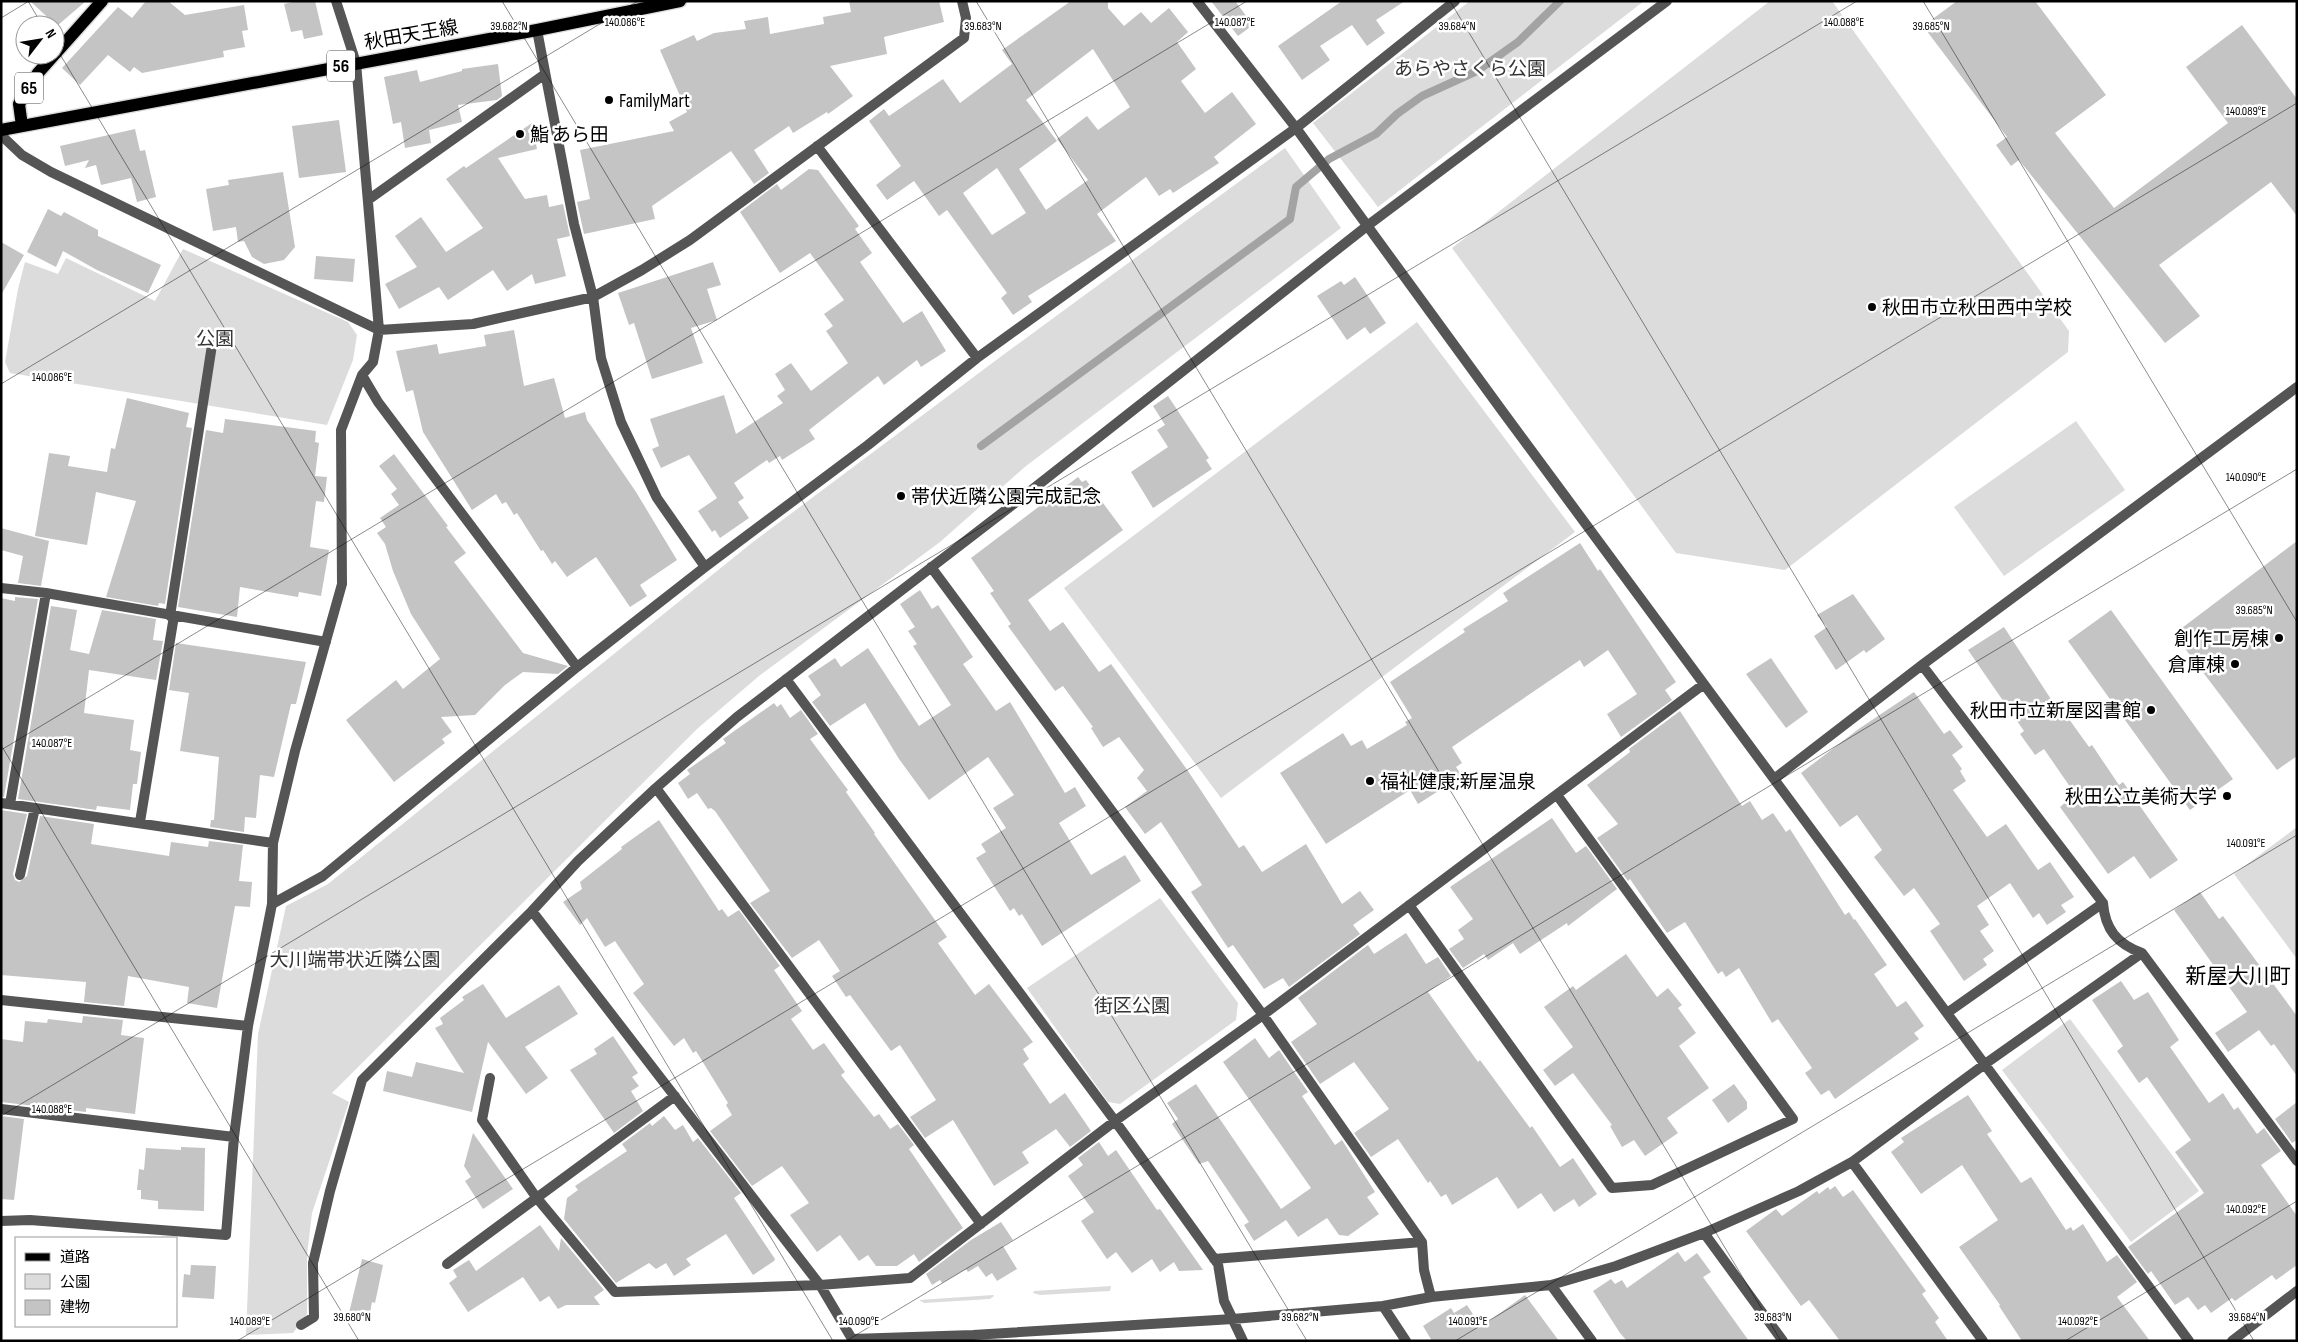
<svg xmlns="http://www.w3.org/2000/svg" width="2298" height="1342" font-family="'Sofia Sans Condensed','Noto Sans JP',sans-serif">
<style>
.green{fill:#dcdcdc}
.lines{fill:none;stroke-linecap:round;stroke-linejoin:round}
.stream{stroke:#a3a3a3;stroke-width:8}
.building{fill:#c4c4c4;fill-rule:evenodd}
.primary-casing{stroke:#dbdbdb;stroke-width:15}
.street{stroke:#555;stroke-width:10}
.primary{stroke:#000;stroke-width:12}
.ticks{fill:none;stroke:#000;stroke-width:1;stroke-opacity:0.45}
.poi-dot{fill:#000;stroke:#fff;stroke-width:2}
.labels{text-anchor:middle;stroke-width:5;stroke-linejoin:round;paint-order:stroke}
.shield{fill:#fff;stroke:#4c4c4c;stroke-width:1}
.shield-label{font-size:18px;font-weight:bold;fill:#000}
.street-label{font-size:19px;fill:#000;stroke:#fff}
.park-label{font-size:19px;fill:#333;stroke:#fff}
.poi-label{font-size:19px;fill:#000;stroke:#fff;text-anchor:start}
.quarter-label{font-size:21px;fill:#000;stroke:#fff}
.ticks-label{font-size:12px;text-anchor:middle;fill:#000;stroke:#fff;stroke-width:5;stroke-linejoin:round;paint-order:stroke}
</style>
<rect width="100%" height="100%" fill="#fff"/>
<path class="green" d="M1470,1H1644L1378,207L1313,123Z
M1770,1H1832L2069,331L2068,352L1785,570L1676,553L1452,248Z
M1285,148L1341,228L1026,466L940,542L759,676L697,729L332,1093L349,1102L312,1213L307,1255V1314L293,1333L246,1335L258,1034L286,906L328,884L753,542L1007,352Z
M183,249L348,322L357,335L353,360L327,425L10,373L5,362L18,289L25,262L58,274L66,258L155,301Z
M1417,322L1575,532L1221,798L1064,588Z
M2076,421L2125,490L2004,576L1954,507Z
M2297,827V959L2234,874Z
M1160,898L1238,1003L1236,1020L1120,1104L1108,1102L1027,988Z
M2070,1019L2199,1191L2131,1242L2002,1070Z
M1111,1286L1110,1291L1040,1295L1033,1293L1034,1291Z
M993,1295L994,1296L990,1299L924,1303L919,1300Z"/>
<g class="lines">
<path class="stream" d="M981,446L1290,219L1296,187L1329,159L1376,134L1397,114L1422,96L1477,71L1518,42L1560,1"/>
</g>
<path class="building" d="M30,1H86L57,26Z
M146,1H168L185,15L244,5L248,30L242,31L245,47L223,51L224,57L142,73L134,67L130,72L108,55L80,85L62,68L118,7L132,18Z
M297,1H315L323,35L304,39L302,30L291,32L284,4Z
M849,1H939L944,22L884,37L887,54L830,66L853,96L828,114L827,112L793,133L789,126L754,150L769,173L754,184L731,151L652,206L655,219L584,234L577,202L590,199L580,150L674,131L669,122L687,112L660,50L694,35L697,41L714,33L746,29L744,21L768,17L770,34L824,24L823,17L851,12Z
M1071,1H1108V8L1124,26L1141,12L1151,23L1169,8L1188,32L1177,42L1196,69L1181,81L1205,113L1232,92L1256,124L1214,157L1219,163L1173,193L1170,189L1159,196L1146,177L1097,214L1116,241L1028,296L1032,302L1013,315L1001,298L1007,293L947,210L939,216L914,181L887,200L876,185L901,166L869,121L884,109L889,116L943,79L960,103L1012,64L1002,50ZM1093,49L1130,107L1098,130L1087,116L1057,139L1088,180L1046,210L1019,169L1057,141L1026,100ZM997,168L1026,213L992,235L963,193Z
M1211,1H1235L1253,25L1238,36Z
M1342,1H1405L1376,20L1385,33L1367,46L1352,25L1320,46L1330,60L1302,80L1278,46Z
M1957,1H2035L2106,95L2055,133L2114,208L2228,123L2186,67L2242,25L2297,99V216L2271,182L2159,265L2200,316L2165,343L2019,160L2011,166L1996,145L2007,137L1923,26Z
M498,64L502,96L497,100L458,105L462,122L429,130L431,143L405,148L401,122L393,124L384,77L417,70L420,82L462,71V69Z
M339,120L346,172L299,178L292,126Z
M532,123L537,149L498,158L525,199L547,195L549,207L563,204L570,236L557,239L566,276L535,284L532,274L507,291L493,270L448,300L439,287L399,309L385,284L417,267L395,236L421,217L446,252L483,228L446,179L464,166L466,168Z
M135,129L140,151L145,150L156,197L137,202L131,178L101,185L96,165L85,168L89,160L65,166L60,146Z
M809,169L818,170L859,226L855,229L872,253L860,262L903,323L922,311L946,351L921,367L917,360L884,385L878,376L809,430L815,439L782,460L780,456L769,463L767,460L734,483L744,498L738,502L749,518L720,538L715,530L712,532L698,511L717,498L689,455L661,468L652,449L659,446L650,419L724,395L736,434L783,403L777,396L785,390L775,374L791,363L811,391L848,363L826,331L833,326L824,314L844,300L810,253L780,273L740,212L777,184L781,190Z
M283,172L295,247L284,260L264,264L252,257L244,241L238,242L236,227L213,231L206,189L229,185L228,180Z
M48,209L61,216L64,212L98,230V236L161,265L148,293L97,270L63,251L56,267L27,252Z
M1,242L24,255L1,295Z
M316,256L355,259L353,282L314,279Z
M713,262L721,285L707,289L717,320L691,328L703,363L652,379L634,323L629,325L618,293Z
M1355,277L1386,323L1370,334L1365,327L1347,340L1317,296L1341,281L1344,285Z
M514,330L524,386L554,378L565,418L585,412L587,420L636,492L677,560L640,585L647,596L630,607L596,557L567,577L555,561L552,564L543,550L541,551L517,513L514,515L506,502L502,504L496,494L472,510L423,432L413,390L406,392L396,351L437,344L439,354L486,346L484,335Z
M1168,396L1209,458L1206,460L1212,469L1153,508L1131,472L1168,447L1157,430L1165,425L1153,406Z
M127,398L189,413L186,427L192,428L165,604L159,603L158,606L106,597L136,501L96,492L87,545L35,536L49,453L70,456L68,466L107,472L111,448L115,449Z
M225,419L316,431L315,442L319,443L315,476L327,477L324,502L316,501L310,547L329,550L321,596L299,592L298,597L240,587L237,617L178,607L206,430L223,433Z
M394,454L448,526L446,527L466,553L454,562L523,653L568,666L558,674L523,672L505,685L475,715L441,717L452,732L442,739L445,743L394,782L346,720L396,680L403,689L440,659L411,614L393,571L385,544L377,533L386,527L380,518L399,505L391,494L397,489L379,466Z
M1078,477L1082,482L1086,480L1123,530L1028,600L1050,631L1063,622L1099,672L1111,664L1188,771L1239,848L1244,845L1262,872L1306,844L1342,904L1360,891L1374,910L1353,925L1360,934L1289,987L1283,978L1264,989L1233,945L1228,948L1191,892L1202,885L1161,822L1145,834L1125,807L1147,791L1137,778L1144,770L1119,737L1103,747L1091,728L1093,727L1063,686L1055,691L1008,626L1011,624L990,593L994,591L971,558Z
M1,528L49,541L41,586L18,583L23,556L1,550Z
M2297,541V756L2277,770L2174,634Z
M1580,543L1598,571L1600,569L1676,682L1665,690L1672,700L1621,737L1607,714L1637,694L1608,650L1584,667L1580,660L1452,747L1462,763L1456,767L1462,776L1418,804L1410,790L1326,844L1280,773L1343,733L1351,746L1362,740L1367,749L1407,725L1405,722L1412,718L1390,682L1465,632L1463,629L1508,601L1503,593Z
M920,590L932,609L938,605L973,657L963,664L996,711L1010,702L1065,793L1075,787L1086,806L1059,823L1091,875L1125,855L1141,881L1042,946L1022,914L1019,916L1014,908L1010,911L976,858L986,852L981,844L1006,828L993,808L1014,795L988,757L929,800L899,759L865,703L830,726L812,702L821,695L808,676L835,658L841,667L868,648L919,726L951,705L913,646L917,644L908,631L915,627L900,604Z
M1853,594L1885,639L1866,653L1864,650L1836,670L1814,636L1827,627L1817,615Z
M15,597L38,599L4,797L1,796V598L15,601Z
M51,606L77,610L70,650L89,654L102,610L156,619L153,640L163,641L156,680L89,670L84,713L134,720L130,750L141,752L137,784H133L130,810L97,806L96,810L18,799Z
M2111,610L2233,779L2190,810L2068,641Z
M2004,627L2058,710L2061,708L2089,747L2092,745L2119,785L2123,782L2178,860L2150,879L2134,856L2108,874L2060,807L2075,794L2044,749L2035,755L2020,734L2024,731L1968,650Z
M176,643L306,662L296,704H291L274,777L260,775L256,818L245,817L244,832L210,827L211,820H214L219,757L180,751L189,693L169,690Z
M1771,658L1808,712L1786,728L1746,674Z
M1914,692L1944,734L1950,730L1963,747L1952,755L1962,769L1960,771L1966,781L1953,790L1987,837L2006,824L2038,870L2050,862L2074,897L2061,905L2066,912L2047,925L2039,913L2033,918L2010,883L1977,906L1989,925L1980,931L1994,951L1983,959L1987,965L1964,981L1930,931L1940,924L1914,888L1904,896L1874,857L1882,850L1857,815L1840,827L1801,773L1860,728Z
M774,703L777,707L781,704L790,718L801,710L818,734L810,739L848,790L846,792L875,833L874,834L947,937L938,943L975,995L989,984L1033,1042L1023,1049L1029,1059L1023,1064L1050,1104L1065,1093L1091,1131L1070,1147L1056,1129L1022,1152L1029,1163L994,1186L953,1120L925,1138L910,1117L936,1100L900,1045L891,1051L850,995L846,997L832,976L840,971L819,940L792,958L750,903L770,891L715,811L711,808L708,809L697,793L688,799L678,783L690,774L687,770L726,743L723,739Z
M1680,711L1742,806L1750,801L1762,820L1773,813L1786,832L1790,829L1845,915L1849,912L1854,920L1855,919L1887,965L1874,974L1897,1007L1906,1001L1924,1026L1914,1033L1919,1039L1835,1099L1829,1090L1821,1095L1805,1073L1812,1068L1778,1019L1772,1023L1739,968L1726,977L1722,971L1718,974L1685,922L1667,933L1630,879L1628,881L1597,838L1618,824L1587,785L1630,752L1629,749Z
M1,810L27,814L13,874L15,880L19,882L27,876L40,816L94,824L91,844L169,856L171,842L208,847L209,841L243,845L239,881L252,882L250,907L235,906L217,1008L187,1003L189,987L128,976L124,1006L84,1002L86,982L1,975Z
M1552,818L1576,853L1586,846L1617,889L1568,926L1567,923L1520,954L1513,943L1488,960L1484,954L1463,968L1449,949L1464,939L1458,930L1473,919L1450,887Z
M659,820L719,911L722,909L728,917L739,910L780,966L774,970L802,1011L791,1019L813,1050L824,1043L845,1072L841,1075L874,1117L879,1114L890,1129L898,1124L914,1145L909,1149L963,1228L919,1262L914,1254L897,1266H876L868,1255L859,1261L840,1235L817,1252L790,1215L809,1203L782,1166L752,1186L710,1131L732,1115L726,1105L728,1103L696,1051L693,1053L684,1038L674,1046L633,993L644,984L615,941L605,947L587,918L580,925L563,902L582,889L580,882L622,849L621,847Z
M2200,892L2219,919L2223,916L2297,1016V1076L2274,1044L2271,1046L2259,1030L2228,1052L2215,1033L2247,1012L2174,910Z
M1406,933L1426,964L1438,957L1451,976L1428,992L1478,1062L1480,1060L1530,1128L1532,1126L1560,1167L1573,1158L1597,1194L1579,1207L1574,1199L1554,1212L1541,1193L1518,1209L1497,1177L1452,1205L1446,1194L1441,1197L1430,1181L1428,1183L1398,1139L1371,1157L1354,1133L1389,1109L1354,1062L1320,1084L1291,1042L1317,1024L1298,998L1368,945L1374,954Z
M1626,954L1657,997L1668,988L1682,1005L1678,1008L1696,1033L1679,1046L1709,1088L1667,1118L1678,1133L1645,1156L1634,1140L1622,1147L1610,1126L1612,1125L1573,1073L1555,1086L1543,1070L1573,1047L1544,1007L1573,986L1576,990Z
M2121,981L2134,1000L2148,992L2179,1040L2170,1047L2209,1103L2223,1093L2234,1110L2238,1107L2257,1134L2264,1128L2281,1151L2261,1165L2297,1216V1265L2276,1280L2272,1275L2235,1301L2232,1298L2211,1313L2205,1305L2198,1310L2188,1297L2175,1305L2151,1271L2148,1274L2128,1247L2204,1193L2175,1152L2191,1140L2147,1077L2139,1083L2117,1051L2123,1046L2092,1000Z
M483,984L506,1018L559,985L578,1014L525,1047L548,1078L526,1094L488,1042L472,1112L383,1091L387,1071L412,1077L416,1062L464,1073L435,1028L443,1024L440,1018L464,1000L462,997Z
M83,1016L123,1020L121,1035L144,1038L135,1114L86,1108V1112L1,1102V1039L23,1042L25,1021L47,1023L48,1019L82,1023Z
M613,1036L638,1073L632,1077L639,1086L631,1091L643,1111L614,1133L570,1070L597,1054L594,1049Z
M1255,1038L1269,1058L1279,1050L1308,1092L1302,1096L1335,1145L1342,1140L1375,1192L1367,1197L1379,1214L1348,1236L1339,1235L1327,1218L1298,1237L1286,1220L1254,1241L1244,1225L1249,1222L1208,1161L1199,1164L1172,1124L1178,1119L1167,1103L1196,1084L1281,1209L1311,1188L1223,1062Z
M1734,1084L1747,1102V1109L1728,1123L1712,1100Z
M1968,1095L1992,1131L1987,1134L2021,1183L2031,1177L2066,1230L2071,1227L2073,1231L2083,1224L2107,1262L2117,1255L2137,1282L2117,1297L2150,1341H2022L1999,1306L2000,1305L1959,1247L1998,1220L1962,1165L1921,1194L1891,1152L1904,1142L1901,1138Z
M2297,1102V1140L2292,1143L2275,1119Z
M1,1116L24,1119L14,1200L1,1199Z
M664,1116L675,1130L683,1125L693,1142L698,1138L741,1193L734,1198L775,1259L774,1261L753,1275L726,1234L686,1259L691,1265L674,1276L666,1263L656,1269L649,1263L616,1283L564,1219L567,1198L578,1190L575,1186L627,1151L622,1144L650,1123L652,1126Z
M473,1133L513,1189L483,1209L465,1181L471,1177L464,1166Z
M1099,1142L1108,1156L1116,1150L1157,1210L1160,1209L1203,1270L1179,1271L1174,1262L1160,1272L1152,1259L1132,1273L1116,1252L1107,1259L1081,1221L1094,1212L1068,1176L1083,1165L1078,1158Z
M181,1147L205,1148L204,1211L158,1209V1201L141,1199V1190H137L139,1169L144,1170L146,1148L181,1150Z
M1835,1186L1843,1197L1853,1190L1926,1291L1922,1294L1939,1318L1935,1322L1948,1341H1840L1809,1300L1801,1306L1746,1231L1776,1209L1782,1216L1817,1191L1819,1194L1828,1187L1830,1190Z
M1001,1222L1013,1240L1003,1246L1017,1269L997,1281L992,1273L986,1277L978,1266L968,1272L966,1269L942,1283L940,1280L932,1285L926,1274L971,1240Z
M540,1225L559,1251L561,1238L604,1290L594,1297L600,1305H566L558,1309L549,1296L540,1302L523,1277L468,1312L449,1283L457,1277L453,1270L469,1260L476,1271Z
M1678,1252L1685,1262L1697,1253L1711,1272L1703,1277L1749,1341H1627L1620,1333L1593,1291L1611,1279L1615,1284L1622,1280L1627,1288Z
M362,1259L383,1265L375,1303L372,1302L369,1318L349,1313Z
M191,1265L216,1266L214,1299L182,1297L184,1274L190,1275Z
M1525,1295L1559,1341H1432L1423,1326L1451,1308L1454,1313L1467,1305L1481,1327Z"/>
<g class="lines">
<defs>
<path id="primary" d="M55,54L102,1
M22,126L19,104L38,73L54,55
M1,130L537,30L680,1"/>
</defs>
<use href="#primary" class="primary-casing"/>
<path class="street" d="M1197,1L1296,128L1503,412L2189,1341
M1667,1L1367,226L1024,496L737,717L656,788L578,861L532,911L820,1285L852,1339L973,1335L1233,1319L1383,1306L1431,1297L1551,1285L1616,1266L1704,1233L1799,1191L1852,1162L1985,1064L2142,953
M537,30L574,224L593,297L601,358L621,422L657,498L705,567
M1,135L22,155L51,172L379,330L473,324L593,297L642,270L690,240L964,38L966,18L962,1
M817,146L977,358
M368,200L545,74
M362,375L378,402L577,667
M931,567L1263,1015L1422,1242L1424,1270L1431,1297
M1,588L46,593L326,642
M170,616L212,345
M1922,665L2103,903C2105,929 2117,944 2142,953L2297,1161
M786,679L1115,1121L1218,1264L1224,1301L1243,1341
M1774,779L1922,665L2297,387
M656,788L981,1224
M1,803L273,843
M10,804L46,593
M140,822L174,616
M20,875L35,808
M272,904L273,843L295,751L342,584L341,430L362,375L373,362L379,330L356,63L336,1
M1409,905L1612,1188L1652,1185L1793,1119L1557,795
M1,1000L248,1026
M1947,1013L2103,903
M490,1078L482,1120L536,1197L615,1292L820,1285L910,1278L1115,1121L1263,1015L1704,684
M1,1109L234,1137
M1852,1162L1983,1341
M1,1221L30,1220L226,1235L234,1137L248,1026L272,904L323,876L577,667L705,567L868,445L977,358L1296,128L1455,1
M1704,1233L1783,1341
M1214,1259L1422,1242
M447,1264L675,1096
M1551,1285L1592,1341
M1383,1306L1406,1341
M301,1325L314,1317L313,1263L330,1191L362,1080L532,911
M2232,1341L2297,1291"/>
<use href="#primary" class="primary"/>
</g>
<path class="ticks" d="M28,1L42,25M502,1L1307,1341M976,1L1781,1341M1450,1L2254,1341M1923,1L2297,622M1,18L29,1M55,46L833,1341M1,384L638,1M1,745L359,1341M1,750L1247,1M1,1116L1857,1M237,1341L2297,103M846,1341L2297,469M1455,1341L2297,835M2065,1341L2297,1201"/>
<g class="poi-dot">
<circle cx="609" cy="100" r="5"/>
<circle cx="520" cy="134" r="5"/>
<circle cx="1872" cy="307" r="5"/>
<circle cx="901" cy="496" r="5"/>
<circle cx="2279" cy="638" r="5"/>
<circle cx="2235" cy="664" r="5"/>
<circle cx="2151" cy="710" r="5"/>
<circle cx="1370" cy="781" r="5"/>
<circle cx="2227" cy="796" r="5"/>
</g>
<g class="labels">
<g class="shield">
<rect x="327" y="50.5" width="28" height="31" rx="4"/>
<rect x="15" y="72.5" width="28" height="31" rx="4"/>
</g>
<g class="shield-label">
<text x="341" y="72">56</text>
<text x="29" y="94">65</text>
</g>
<g class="street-label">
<text transform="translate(411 34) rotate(-10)" y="7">秋田天王線</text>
</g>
<g class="park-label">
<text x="1470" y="75">あらやさくら公園</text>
<text x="215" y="345">公園</text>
<text x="355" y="966">大川端帯状近隣公園</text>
<text x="1132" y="1012">街区公園</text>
</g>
<g class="poi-label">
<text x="619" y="107">FamilyMart</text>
<text x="530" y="141">鮨 あら田</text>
<text x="1882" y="314">秋田市立秋田西中学校</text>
<text x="911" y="503">帯伏近隣公園完成記念</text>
<text x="2269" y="645" text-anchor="end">創作工房棟</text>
<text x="2225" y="671" text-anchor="end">倉庫棟</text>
<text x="2141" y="717" text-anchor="end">秋田市立新屋図書館</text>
<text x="1380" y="788">福祉健康;新屋温泉</text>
<text x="2217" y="803" text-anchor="end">秋田公立美術大学</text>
</g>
<g class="quarter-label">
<text x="2238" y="983">新屋大川町</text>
</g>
</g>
<g class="ticks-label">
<text x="625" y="26">140.086°E</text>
<text x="1235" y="26">140.087°E</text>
<text x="1844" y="26">140.088°E</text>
<text x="509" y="30">39.682°N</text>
<text x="1457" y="30">39.684°N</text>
<text x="983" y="30">39.683°N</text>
<text x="1931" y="30">39.685°N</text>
<text x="2246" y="115">140.089°E</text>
<text x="52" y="381">140.086°E</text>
<text x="2246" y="481">140.090°E</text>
<text x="2254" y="614">39.685°N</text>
<text x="52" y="747">140.087°E</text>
<text x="2246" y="847">140.091°E</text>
<text x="52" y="1113">140.088°E</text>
<text x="2246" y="1213">140.092°E</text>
<text x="352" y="1321">39.680°N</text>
<text x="1300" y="1321">39.682°N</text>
<text x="1773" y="1321">39.683°N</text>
<text x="2247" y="1321">39.684°N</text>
<text x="250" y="1325">140.089°E</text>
<text x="859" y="1325">140.090°E</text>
<text x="1468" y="1325">140.091°E</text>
<text x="2078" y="1325">140.092°E</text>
</g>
<rect width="2298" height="1342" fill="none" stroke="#000000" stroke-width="5"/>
<rect x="15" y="1237" width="162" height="90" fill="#ffffff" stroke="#999999"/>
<rect x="25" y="1253" width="25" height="8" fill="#000000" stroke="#999999"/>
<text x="60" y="1262" font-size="15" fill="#000000">道路</text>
<rect x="25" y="1274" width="25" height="15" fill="#dcdcdc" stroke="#999999"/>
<text x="60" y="1287" font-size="15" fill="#000000">公園</text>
<rect x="25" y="1300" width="25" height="15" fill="#c4c4c4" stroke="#999999"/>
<text x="60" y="1312" font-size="15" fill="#000000">建物</text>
<g transform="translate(40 40) rotate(59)"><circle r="24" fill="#ffffff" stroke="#999999"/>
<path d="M0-4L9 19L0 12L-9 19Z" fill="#000000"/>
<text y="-8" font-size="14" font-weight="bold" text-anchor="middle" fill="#000000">N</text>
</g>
</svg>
